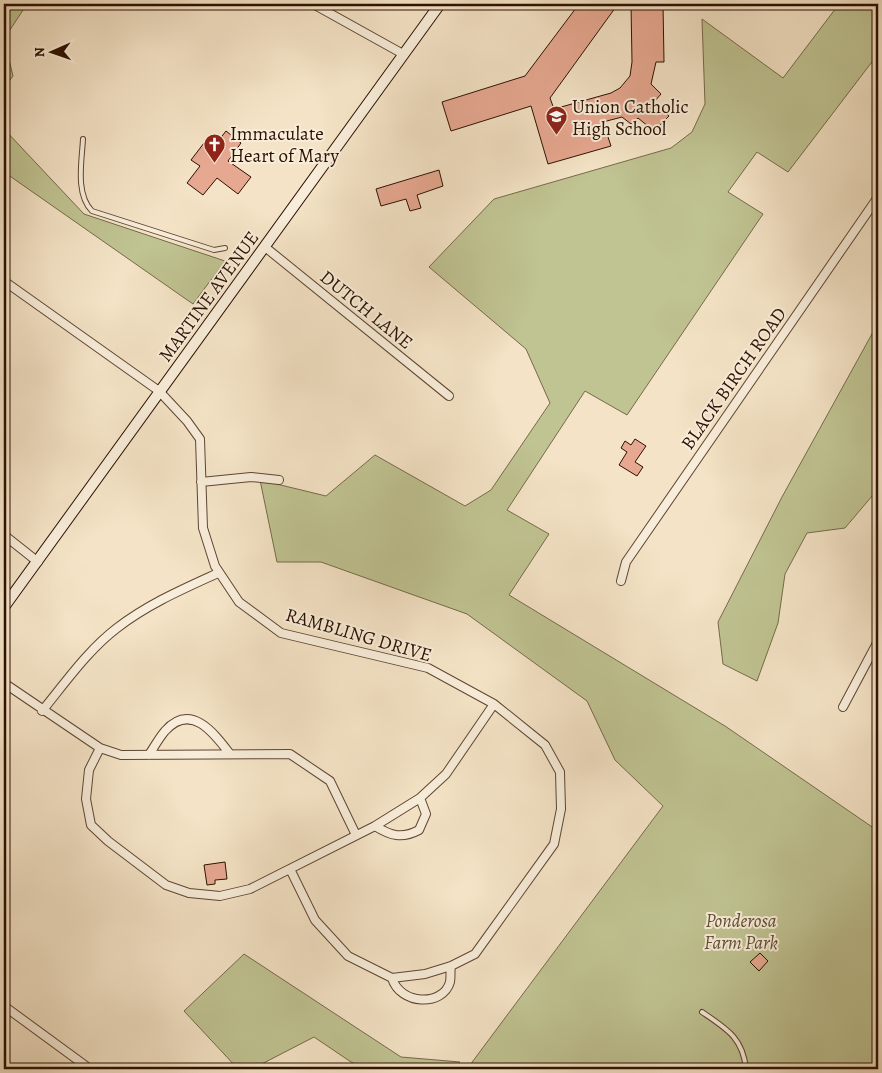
<svg xmlns="http://www.w3.org/2000/svg" width="882" height="1073" font-family="Alegreya,serif">
<style>
.green{fill:#c0c392;stroke:#766a49}
.building{fill:#e7a891;stroke:#2c1000}
.lines{fill:none;stroke-linecap:round;stroke-linejoin:round}
.service-casing{stroke:#5e4532;stroke-width:6}
.minor-casing{stroke:#5e4532;stroke-width:10}
.secondary-casing{stroke:#2c1000;stroke-width:12}
.service{stroke:#f8edda;stroke-width:4}
.minor{stroke:#f8edda;stroke-width:8}
.secondary{stroke:#f8edda;stroke-width:10}
.labels{text-anchor:middle;stroke-width:4;stroke-linejoin:round;paint-order:stroke}
.poi-label{font-size:19px;fill:#2c1000;stroke:#f8edda;text-anchor:start}
.street-label{font-size:19px;fill:#2c1000;stroke:#f8edda}
.park-label{font-size:19px;font-style:italic;fill:#604f33;stroke:#f8edda}
</style>
<rect width="100%" height="100%" fill="#f4e3c6"/>
<filter id="stains"><feTurbulence type="fractalNoise" baseFrequency=".004" numOctaves="4"/><feColorMatrix values="0 0 0 0 .2 0 0 0 0 .09 0 0 0 0 .02 0 0 0 .5 -.17"/></filter>
<radialGradient id="worn" r=".72"><stop offset=".6" stop-color="#630" stop-opacity="0"/><stop offset="1" stop-color="#630" stop-opacity=".3"/></radialGradient>
<path class="green" d="M4,4H27L4,39L13,76L4,88Z
M839,4H878V54L788,172L757,152L728,192L763,214L627,415L585,391L507,510L549,534L509,595L725,726L878,831V1069H467L663,806L615,760L587,701L467,614L321,562H277L260,480L326,496L375,455L465,506L491,490L550,403L526,349L429,267L494,199L671,148L692,132L705,104L702,19L783,78Z
M4,129L84,214L225,261L193,304L4,172Z
M878,323V489L845,528L807,533L785,574L778,623L757,681L723,664L718,622L782,497Z
M244,954L401,1057L460,1062L454,1069H366L351,1062L314,1037L252,1069H238L184,1011Z"/>
<path class="building" d="M579,4H618L550,98L554,109L611,93L620,88L630,76L632,62L631,4H663L664,62H656L651,84L661,94L654,102L669,116L654,131L638,118L631,124L622,117L603,122L611,146L548,164L531,106L451,131L442,102L525,76Z
M226,131L241,143L228,161L251,177L238,194L217,178L203,195L187,183L200,166L191,160L204,143L212,149Z
M439,170L443,186L417,195L421,208L410,211L406,199L381,206L376,189Z
M635,439L646,446L635,462L643,467L637,476L619,465L627,452L621,448L625,441L631,445Z
M225,862L227,879L215,880V884L207,885L204,865Z
M760,953L768,961L759,971L750,962Z"/>
<g class="lines">
<defs>
<path id="service" d="M83,139C82,160 75,194 92,211L214,250L225,248
M702,1012C727,1029 743,1038 746,1069"/>
<path id="minor" d="M313,4L403,54
M265,247L449,396
M4,281L159,391L187,421L200,439L203,528L215,566L239,602L281,633L428,668L494,704L545,745L560,772L561,809L554,844L475,954L451,966L425,974L392,978L348,956L315,920L290,869
M201,482L251,477L279,480
M4,535L38,562
M621,581L626,562L878,197
M4,683L100,748L121,755L290,754L330,781L356,835
M843,707L878,641
M42,711C65,683 88,650 117,628C148,604 183,589 218,573
M100,748L89,770L86,799L91,825L108,841L166,885L189,893L220,896L250,889L375,826L420,798L446,774L494,704
M149,755C154,747 159,738 165,731C191,702 214,733 230,754
M375,826C391,836 402,839 419,830L426,814L420,798
M392,978C400,1005 443,1007 450,982C451,977 450,971 451,966
M4,1006L90,1069"/>
<path id="secondary" d="M4,607L440,4"/>
</defs>
<use href="#service" class="service-casing"/>
<use href="#minor" class="minor-casing"/>
<use href="#secondary" class="secondary-casing"/>
<use href="#service" class="service"/>
<use href="#minor" class="minor"/>
<use href="#secondary" class="secondary"/>
</g>
<defs>
<symbol id="school-pin" viewBox="-11 -11 22 30"><path d="M0 17L-7.5 6A9.5 9.5 0 1 1 7.5 6Z" fill="#8f2418" stroke="#f8edda"/><path d="M0-5L7-2L0 1L-7-2ZM-4 1L0 2.5L4 1V4Q0 6-4 4Z" fill="#fff"/></symbol>
<symbol id="church-pin" viewBox="-11 -11 22 30"><path d="M0 17L-7.5 6A9.5 9.5 0 1 1 7.5 6Z" fill="#8f2418" stroke="#f8edda"/><path d="M-1.2-6h2.4v3.5h3.3v2.4h-3.3V6h-2.4V-.1h-3.3v-2.4h3.3Z" fill="#fff"/></symbol>
</defs>
<g fill-rule="evenodd">
<use href="#school-pin" x="544" y="104" width="25" height="34"/>
<use href="#church-pin" x="202" y="132" width="25" height="34"/>
</g>
<g class="labels">
<g class="poi-label">
<text x="572" y="113">Union Catholic<tspan x="572" dy="22">High School</tspan></text>
<text x="230" y="140">Immaculate<tspan x="230" dy="22">Heart of Mary</tspan></text>
</g>
<g class="street-label">
<text transform="translate(208 296) rotate(-54)" y="7">MARTINE AVENUE</text>
<text transform="translate(367 309) rotate(39)" y="7">DUTCH LANE</text>
<text transform="translate(733 378) rotate(-55)" y="7">BLACK BIRCH ROAD</text>
<text transform="translate(359 634) rotate(16)" y="7">RAMBLING DRIVE</text>
</g>
<g class="park-label">
<text x="741" y="927">Ponderosa<tspan x="741" dy="22">Farm Park</tspan></text>
</g>
</g>
<rect width="882" height="1073" fill="none" stroke="#f4e3c6" stroke-width="20"/>
<rect x="5" y="5" width="872" height="1063" fill="none" stroke="#2c1000" stroke-width="2.5"/>
<rect x="10" y="10" width="862" height="1053" fill="none" stroke="#2c1000"/>
<g transform="translate(52 52) rotate(268)" stroke="#f8edda" stroke-width="4" paint-order="stroke">
<path d="M0-4L9 19L0 12L-9 19Z" fill="#2c1000"/>
<text y="-8" font-size="14" font-weight="bold" text-anchor="middle" fill="#2c1000">N</text>
</g>
<rect width="100%" height="100%" filter="url(#stains)"/>
<rect width="100%" height="100%" fill="url(#worn)"/>
</svg>
